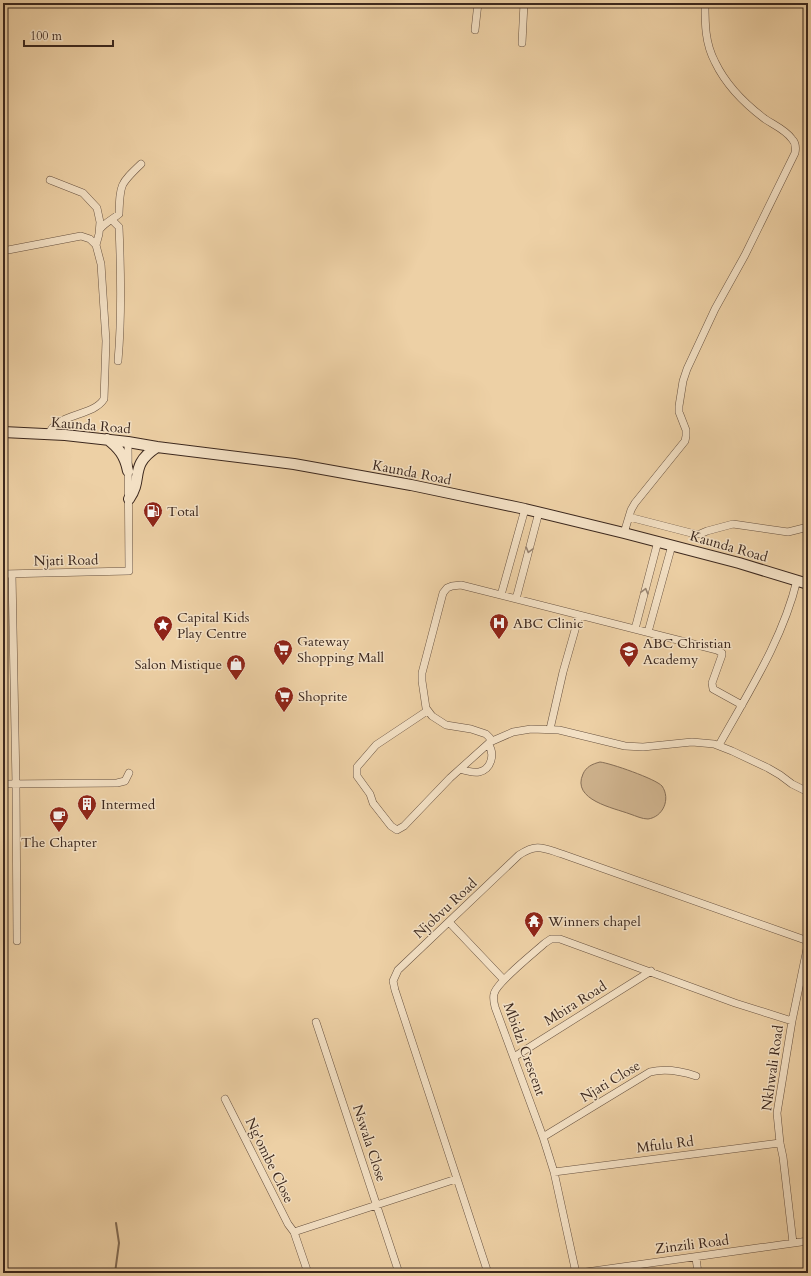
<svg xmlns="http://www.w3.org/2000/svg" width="811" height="1276" font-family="Cardo,serif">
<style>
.garden{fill:#cfb38e;stroke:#866e56}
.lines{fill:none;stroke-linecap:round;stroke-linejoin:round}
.stream{stroke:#826b53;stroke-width:2}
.minor-casing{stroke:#685240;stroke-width:8}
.secondary-casing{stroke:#3c281e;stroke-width:12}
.minor{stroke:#f3e0c4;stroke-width:7}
.secondary{stroke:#f3e0c4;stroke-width:10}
.oneway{stroke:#988471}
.labels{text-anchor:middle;stroke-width:3;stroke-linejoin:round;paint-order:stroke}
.street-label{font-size:14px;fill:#3c281e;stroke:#f3e0c4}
.poi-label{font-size:14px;fill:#3c281e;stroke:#f3e0c4;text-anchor:start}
</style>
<rect width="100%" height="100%" fill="#edd0a5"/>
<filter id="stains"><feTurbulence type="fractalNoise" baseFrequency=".005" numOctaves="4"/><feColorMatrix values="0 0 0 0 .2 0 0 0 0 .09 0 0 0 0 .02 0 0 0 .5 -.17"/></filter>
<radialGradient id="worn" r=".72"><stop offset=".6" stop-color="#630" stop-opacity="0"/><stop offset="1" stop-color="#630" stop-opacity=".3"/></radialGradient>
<path class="garden" d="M600,762C610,763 656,779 662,786C671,799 663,817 648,819C642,819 636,816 630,814C614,808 571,800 583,774C586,767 592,764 600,762Z"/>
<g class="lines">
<path class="stream" d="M115,1273L119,1243L116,1223"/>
<defs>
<path id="minor" d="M475,30L478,3
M522,43L524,3
M112,220L119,227C121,272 122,316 118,361
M100,229C106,222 113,219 119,214C120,184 120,184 141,164
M8,250L81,236L90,239L96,245
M49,434C56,413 93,417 104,399L106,341L101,264L96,245L99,234L100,222L97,208L83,193L50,180
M629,517L695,534H700L707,531L733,524L788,532L808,527
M624,533L631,510L635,503L685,441L686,436V430L679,412V406L683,381L687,369L715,309L745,255L795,153C796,148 796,143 792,139C786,130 774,125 765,119C745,104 726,85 715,62C705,43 705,24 705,3
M3,574L129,571L128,442
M12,574L16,785L17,941
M501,595L525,509
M516,599L539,512
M635,629L658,541
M648,632L672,545
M427,711L376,745L357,767V776L370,794L373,803L391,826L397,830L404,826L450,778L490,742L513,732L531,729L559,730L625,746L643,747L692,742L714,744L732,751L768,768L780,775L792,784L808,792
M550,729L563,672L579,616
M490,742V738L486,734L471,729L446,725L432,716L426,708L422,681V673L443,593L447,588L452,586L461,585L717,650L722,653V655L712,683L713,689L742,705
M719,745C748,693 783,639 797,580
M460,769C466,771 473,773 479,772C492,769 495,753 488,744
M3,784L117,783L125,781L129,773
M449,922L504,980
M316,1022L399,1273
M514,1057L651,971
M225,1099L288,1224L294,1232
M543,1137L650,1072C666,1068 681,1071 696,1076
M554,1172L780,1143
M793,1243L783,1157L780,1143L777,1113L792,1021L808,944
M696,1258L698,1273
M308,1273L294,1232L456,1179
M488,1273L395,990L393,981L398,970L519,855C537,843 543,848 562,854L808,941
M576,1273L554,1172L543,1137L495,1007C494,1003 493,998 494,994C496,983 535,952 545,943L551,939H560L735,1003L792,1021
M579,1273L808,1241"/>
<path id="secondary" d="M3,432L65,435L128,442L157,447L294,464L411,485L525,509L624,533L739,563L808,584
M107,439C119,448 125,456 128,471
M129,499C144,478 128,466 157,447"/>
</defs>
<use href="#minor" class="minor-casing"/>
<use href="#secondary" class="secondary-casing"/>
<use href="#minor" class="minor"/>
<use href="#secondary" class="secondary"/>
</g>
<defs><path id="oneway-chevron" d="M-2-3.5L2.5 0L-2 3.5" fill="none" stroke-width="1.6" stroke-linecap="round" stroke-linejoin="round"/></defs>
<g class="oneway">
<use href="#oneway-chevron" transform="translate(529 550) rotate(105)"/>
<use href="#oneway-chevron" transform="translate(645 591) rotate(-75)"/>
</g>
<defs>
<symbol id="fuel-pin" viewBox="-11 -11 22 30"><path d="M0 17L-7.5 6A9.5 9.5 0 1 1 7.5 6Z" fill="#8f2418" stroke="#f3e0c4"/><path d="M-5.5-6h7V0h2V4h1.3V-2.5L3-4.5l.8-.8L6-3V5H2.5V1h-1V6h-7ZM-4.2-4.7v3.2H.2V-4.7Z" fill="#fff"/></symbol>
<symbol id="hospital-pin" viewBox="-11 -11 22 30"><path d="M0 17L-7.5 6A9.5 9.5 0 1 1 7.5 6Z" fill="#8f2418" stroke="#f3e0c4"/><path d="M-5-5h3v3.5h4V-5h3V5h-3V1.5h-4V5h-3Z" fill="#fff"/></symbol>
<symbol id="sight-pin" viewBox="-11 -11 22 30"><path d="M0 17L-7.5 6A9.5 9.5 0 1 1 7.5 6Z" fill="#8f2418" stroke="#f3e0c4"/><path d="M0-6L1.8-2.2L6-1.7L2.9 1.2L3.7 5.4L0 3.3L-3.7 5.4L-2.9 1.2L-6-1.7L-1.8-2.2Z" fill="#fff"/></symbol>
<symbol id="supermarket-pin" viewBox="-11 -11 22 30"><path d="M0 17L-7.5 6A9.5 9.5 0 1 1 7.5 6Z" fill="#8f2418" stroke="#f3e0c4"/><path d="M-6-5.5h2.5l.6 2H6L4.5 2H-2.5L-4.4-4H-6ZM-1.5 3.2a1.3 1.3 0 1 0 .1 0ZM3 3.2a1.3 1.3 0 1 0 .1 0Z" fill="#fff"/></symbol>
<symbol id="school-pin" viewBox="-11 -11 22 30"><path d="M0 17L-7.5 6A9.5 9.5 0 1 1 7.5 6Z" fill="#8f2418" stroke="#f3e0c4"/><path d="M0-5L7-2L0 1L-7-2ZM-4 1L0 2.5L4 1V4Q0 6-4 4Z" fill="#fff"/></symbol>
<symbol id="shop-pin" viewBox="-11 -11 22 30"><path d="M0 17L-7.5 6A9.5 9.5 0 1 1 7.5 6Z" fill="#8f2418" stroke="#f3e0c4"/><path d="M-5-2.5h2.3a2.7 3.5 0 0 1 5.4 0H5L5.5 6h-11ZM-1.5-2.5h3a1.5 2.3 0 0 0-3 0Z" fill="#fff"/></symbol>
<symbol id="building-pin" viewBox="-11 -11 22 30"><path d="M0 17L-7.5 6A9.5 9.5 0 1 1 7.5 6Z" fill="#8f2418" stroke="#f3e0c4"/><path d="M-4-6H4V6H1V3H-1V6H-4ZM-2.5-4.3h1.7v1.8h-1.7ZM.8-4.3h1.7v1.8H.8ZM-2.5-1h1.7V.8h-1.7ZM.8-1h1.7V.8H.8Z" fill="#fff"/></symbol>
<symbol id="cafe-pin" viewBox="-11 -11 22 30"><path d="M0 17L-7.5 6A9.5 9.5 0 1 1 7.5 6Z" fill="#8f2418" stroke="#f3e0c4"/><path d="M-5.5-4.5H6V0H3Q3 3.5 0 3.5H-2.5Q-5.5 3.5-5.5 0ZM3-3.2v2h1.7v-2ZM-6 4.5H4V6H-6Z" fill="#fff"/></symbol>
<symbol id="temple-pin" viewBox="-11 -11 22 30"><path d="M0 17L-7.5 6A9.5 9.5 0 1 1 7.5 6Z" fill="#8f2418" stroke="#f3e0c4"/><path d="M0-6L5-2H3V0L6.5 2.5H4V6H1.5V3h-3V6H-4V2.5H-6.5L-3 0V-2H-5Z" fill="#fff"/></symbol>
</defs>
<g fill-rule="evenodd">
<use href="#fuel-pin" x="142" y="500" width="22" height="30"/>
<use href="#hospital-pin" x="488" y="612" width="22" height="30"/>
<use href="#sight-pin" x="152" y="614" width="22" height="30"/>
<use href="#supermarket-pin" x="272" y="638" width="22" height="30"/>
<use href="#school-pin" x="618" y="640" width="22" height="30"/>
<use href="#shop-pin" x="225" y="653" width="22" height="30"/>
<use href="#supermarket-pin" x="273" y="685" width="22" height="30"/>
<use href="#building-pin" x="76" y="793" width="22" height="30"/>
<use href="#cafe-pin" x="48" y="805" width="22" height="30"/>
<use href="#temple-pin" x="523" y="910" width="22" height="30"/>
</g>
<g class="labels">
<g class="street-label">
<text transform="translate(91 425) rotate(5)" y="5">Kaunda Road</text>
<text transform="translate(412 472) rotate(11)" y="5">Kaunda Road</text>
<text transform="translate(729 546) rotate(16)" y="5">Kaunda Road</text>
<text transform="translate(66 560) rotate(-1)" y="5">Njati Road</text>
<text transform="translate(445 908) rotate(-43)" y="5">Njobvu Road</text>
<text transform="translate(575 1003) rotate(-32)" y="5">Mbira Road</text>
<text transform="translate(525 1049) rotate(70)" y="5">Mbidzi Crescent</text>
<text transform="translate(772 1068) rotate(-82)" y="5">Nkhwali Road</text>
<text transform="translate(610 1081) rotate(-31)" y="5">Njati Close</text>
<text transform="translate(370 1143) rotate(72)" y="5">Nswala Close</text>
<text transform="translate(665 1144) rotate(-7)" y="5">Mfulu Rd</text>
<text transform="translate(270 1160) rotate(64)" y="5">Ng'ombe Close</text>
<text transform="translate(692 1244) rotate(-7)" y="5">Zinzili Road</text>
</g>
<g class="poi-label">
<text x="167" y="516">Total</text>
<text x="177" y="622">Capital Kids<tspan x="177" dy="16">Play Centre</tspan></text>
<text x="513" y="628">ABC Clinic</text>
<text x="297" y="646">Gateway<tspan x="297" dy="16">Shopping Mall</tspan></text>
<text x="643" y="648">ABC Christian<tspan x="643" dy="16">Academy</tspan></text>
<text x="222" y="669" text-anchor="end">Salon Mistique</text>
<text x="298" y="701">Shoprite</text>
<text x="101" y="809">Intermed</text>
<text x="59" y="847" text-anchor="middle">The Chapter</text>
<text x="548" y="926">Winners chapel</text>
</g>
</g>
<rect width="811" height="1276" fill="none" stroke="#edd0a5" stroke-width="16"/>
<rect x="4" y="4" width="803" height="1268" fill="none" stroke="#3c281e" stroke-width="2"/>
<rect x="8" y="8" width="795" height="1260" fill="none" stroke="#3c281e"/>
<path d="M24 40v6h89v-6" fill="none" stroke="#3c281e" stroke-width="2"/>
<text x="30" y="40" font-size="12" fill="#3c281e" stroke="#f3e0c4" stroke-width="3" paint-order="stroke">100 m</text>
<rect width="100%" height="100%" filter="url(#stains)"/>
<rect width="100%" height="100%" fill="url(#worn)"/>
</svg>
